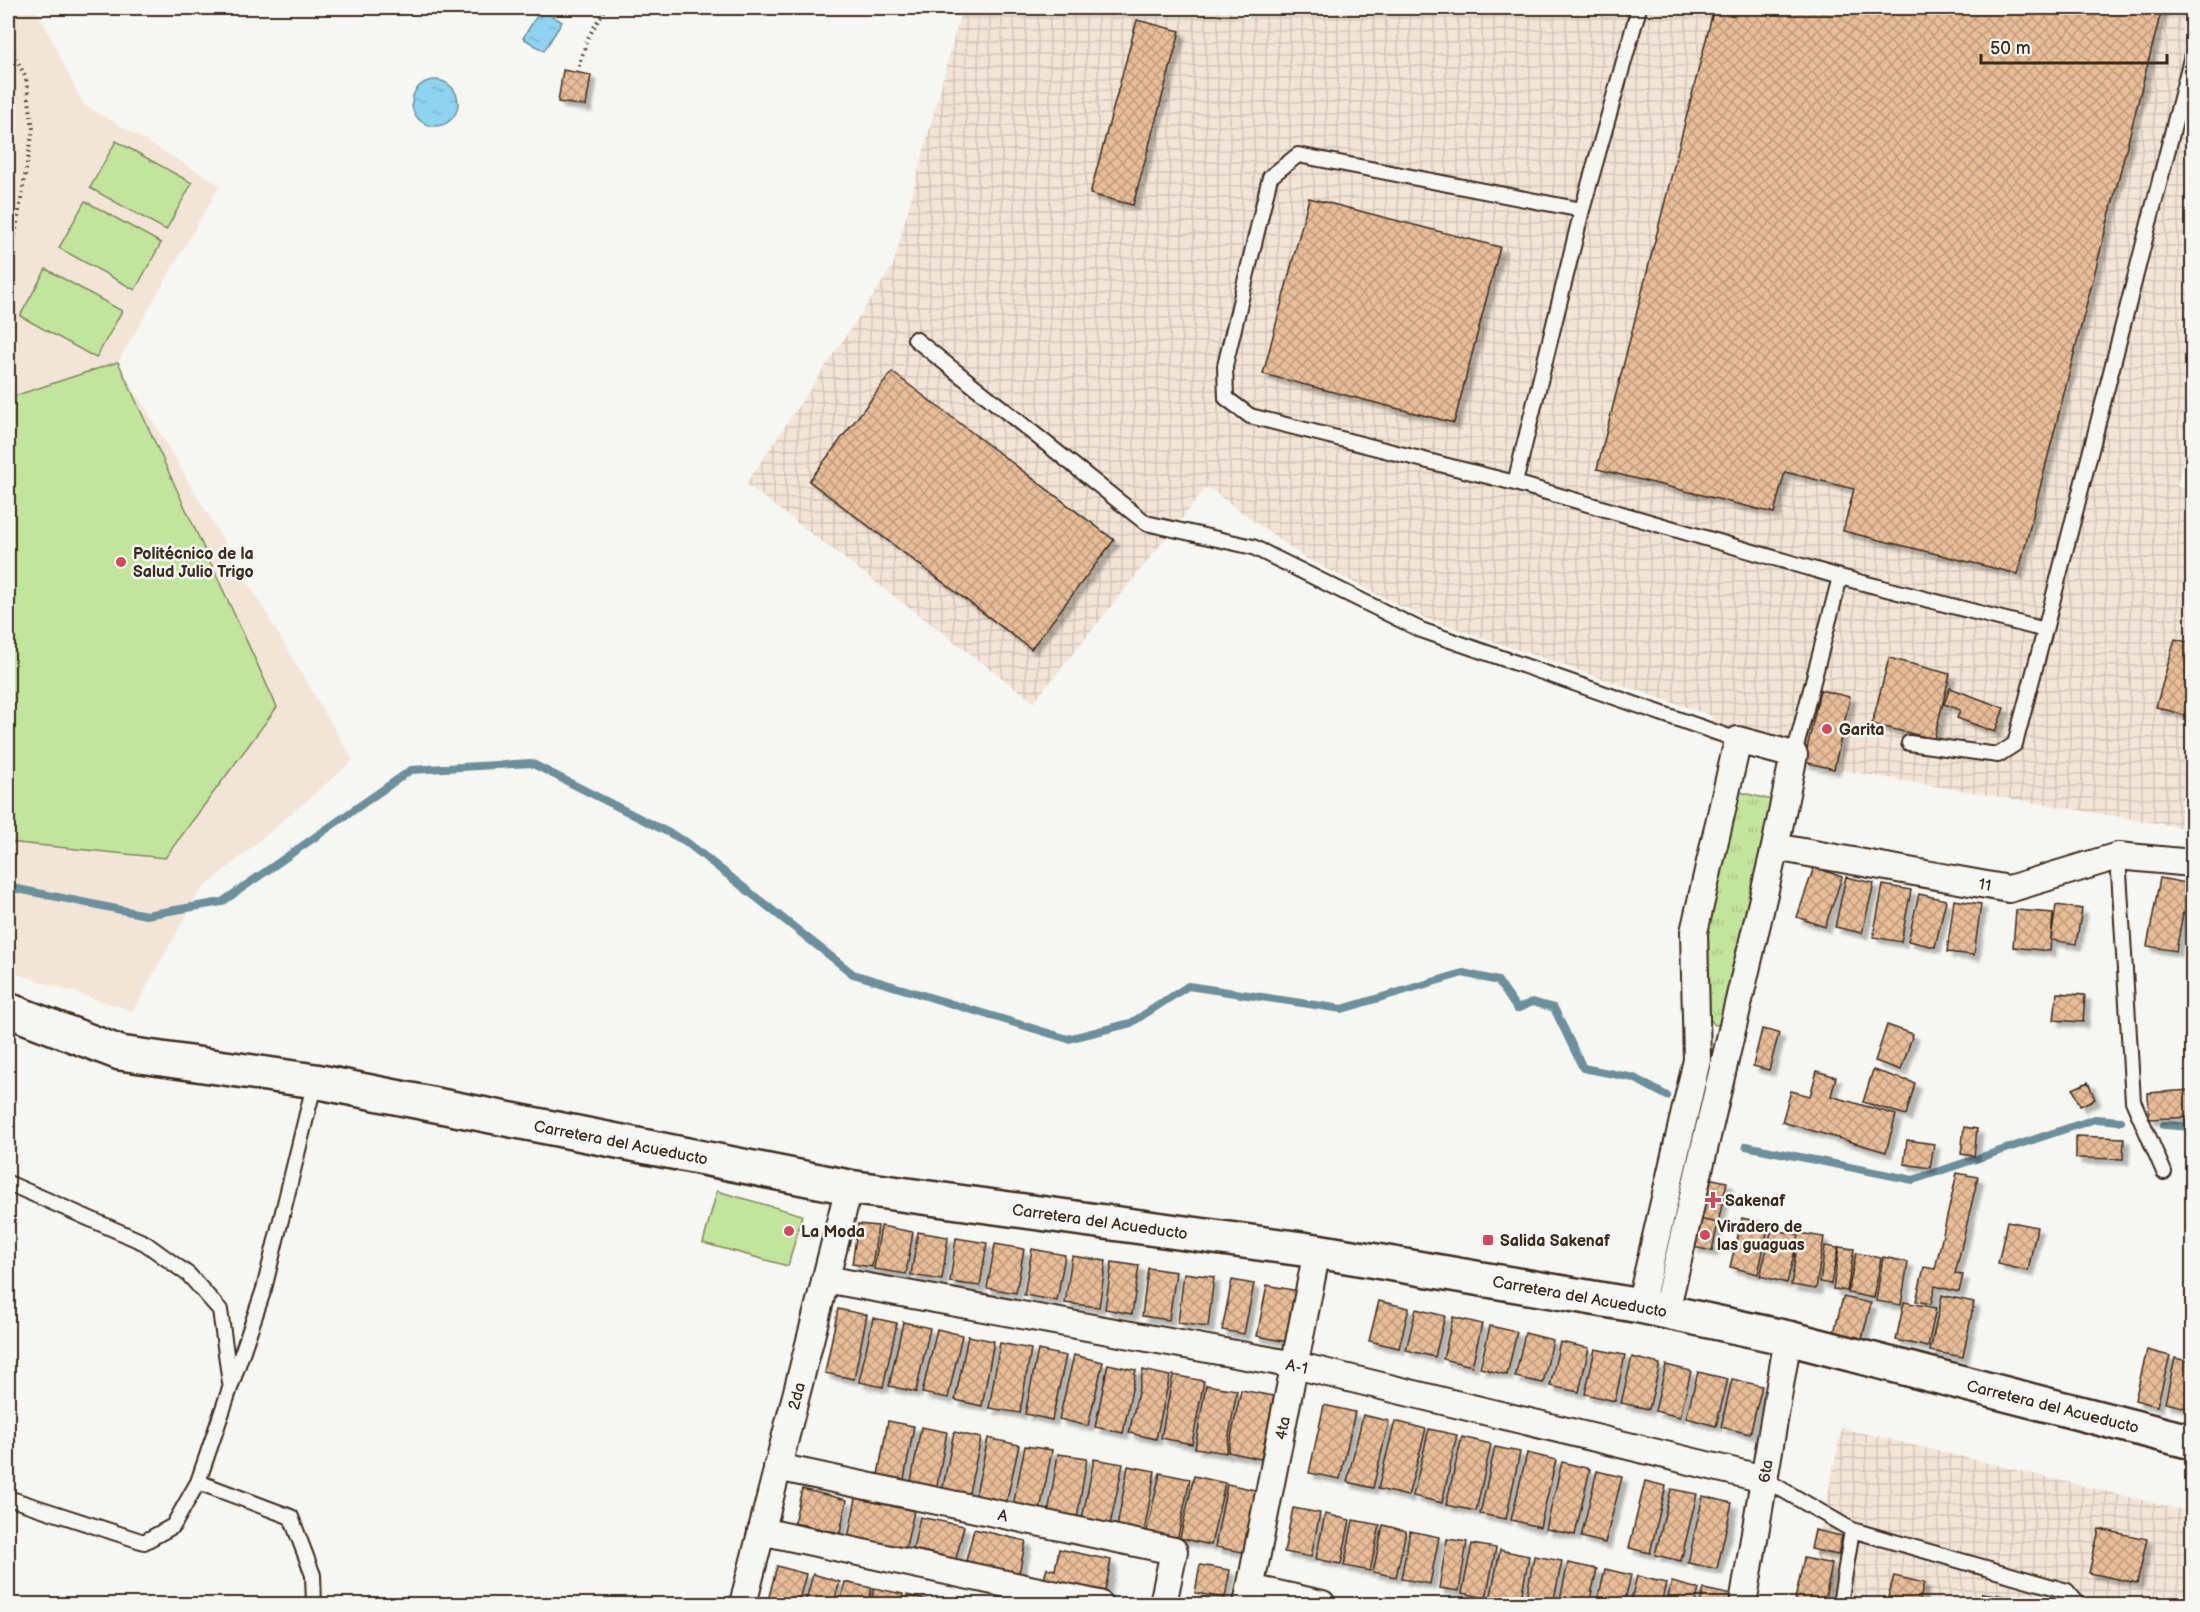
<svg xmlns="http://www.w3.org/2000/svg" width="2200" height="1612" font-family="'Balsamiq Sans',sans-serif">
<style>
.built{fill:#f2e5d7}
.industrial{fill:url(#industrial-grid)}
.grass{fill:url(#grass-tufts);stroke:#7e875e;stroke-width:1.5}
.park{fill:#c2e49d;stroke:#7e875e;stroke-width:1.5}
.water{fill:url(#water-ripples);stroke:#6d8f9c;stroke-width:1.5}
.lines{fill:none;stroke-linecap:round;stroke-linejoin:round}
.stream{stroke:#6d8f9c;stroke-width:8}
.building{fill:url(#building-cross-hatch);stroke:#3b2a1e;stroke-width:1.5;filter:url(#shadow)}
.service-casing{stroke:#3b2a1e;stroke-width:18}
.minor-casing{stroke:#3b2a1e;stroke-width:30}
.tertiary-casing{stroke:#3b2a1e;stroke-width:38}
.path{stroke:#3b2a1e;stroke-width:4;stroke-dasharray:1.5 4.5;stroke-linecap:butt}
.service{stroke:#f6f6f2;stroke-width:14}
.minor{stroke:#f6f6f2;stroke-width:26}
.tertiary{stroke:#f6f6f2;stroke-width:33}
.poi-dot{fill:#d1495b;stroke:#f6f6f2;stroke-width:2}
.labels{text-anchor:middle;stroke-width:5;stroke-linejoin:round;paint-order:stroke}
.poi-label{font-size:16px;font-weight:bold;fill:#3b2a1e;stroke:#f6f6f2;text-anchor:start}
.street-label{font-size:16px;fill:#3b2a1e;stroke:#f6f6f2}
</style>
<defs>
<pattern id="industrial-grid" width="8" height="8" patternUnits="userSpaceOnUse" patternTransform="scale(1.5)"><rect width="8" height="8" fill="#f2e5d7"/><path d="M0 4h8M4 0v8" fill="none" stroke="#d0c5b8"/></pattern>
<pattern id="grass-tufts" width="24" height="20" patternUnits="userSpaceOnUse" patternTransform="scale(1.5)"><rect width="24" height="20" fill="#c2e49d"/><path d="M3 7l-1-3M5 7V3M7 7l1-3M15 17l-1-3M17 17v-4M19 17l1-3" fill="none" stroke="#a8c487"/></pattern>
<pattern id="water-ripples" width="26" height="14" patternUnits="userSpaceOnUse" patternTransform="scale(1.5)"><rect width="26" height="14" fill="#8ed3f0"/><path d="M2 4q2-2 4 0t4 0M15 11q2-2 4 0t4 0" fill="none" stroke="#7bb5cd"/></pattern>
<pattern id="building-cross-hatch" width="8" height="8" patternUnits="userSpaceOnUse" patternTransform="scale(1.5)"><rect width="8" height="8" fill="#e8bd98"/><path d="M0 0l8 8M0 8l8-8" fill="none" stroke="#bd9a7b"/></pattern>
<filter id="shadow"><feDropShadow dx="5.5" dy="5.5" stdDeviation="1.5" flood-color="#0004"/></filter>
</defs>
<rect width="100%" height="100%" fill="#f6f6f2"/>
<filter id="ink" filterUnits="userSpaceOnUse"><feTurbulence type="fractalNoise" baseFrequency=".0167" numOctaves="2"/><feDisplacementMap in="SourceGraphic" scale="12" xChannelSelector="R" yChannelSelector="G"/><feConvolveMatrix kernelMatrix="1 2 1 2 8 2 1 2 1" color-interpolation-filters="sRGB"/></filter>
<g filter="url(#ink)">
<path class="built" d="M8,8H36L83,104L220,185L118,362L353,761L199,892L133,1011L8,971Z"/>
<path class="industrial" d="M962,8H1226L1245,19L1269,8H2192V419L2177,486L2192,492V829L1834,769L1707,741L1712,716L1422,617L1305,558L1207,487L1034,702L746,484L893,266Z
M1842,1428L2192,1512V1604H1805Z"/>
<path class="grass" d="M1740,792L1776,801L1722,1024L1715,1025L1706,1015V930Z"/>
<path class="park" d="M116,141L192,183L166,230L90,188Z
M85,201L161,243L135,290L59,248Z
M46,269L122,311L96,358L20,316Z
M118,362L277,707L165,858L8,842V398Z
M717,1191L802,1215L788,1266L703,1243Z"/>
<path class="water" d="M541,9L562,22L544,51L523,38Z
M412 103a23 23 0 1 1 46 0a23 23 0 1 1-46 0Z"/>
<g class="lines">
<path class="stream" d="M8,887L146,915L222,902L411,770L531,763L685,841L853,974L1068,1039L1131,1023L1188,986L1342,1009L1463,973L1498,981L1517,1009L1532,1002L1554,1008L1583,1068L1634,1078L1667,1096
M2164,1125L2192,1127
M1746,1146L1913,1180L2095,1119L2121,1121"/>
</g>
<path class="building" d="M1714,8H2162L2018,574L1843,531L1854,489L1785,472L1774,513L1597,469Z
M1137,20L1180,31L1133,205L1090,194Z
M563,70L591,75L586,106L558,102Z
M1309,198L1500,247L1454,423L1263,374Z
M892,372L1114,540L1031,649L809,481Z
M2175,639L2191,643L2187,658L2192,659V717L2156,707Z
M1889,658L1950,674L1934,739L1872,724Z
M1950,688L2004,708L1995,732L1957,718L1960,710L1944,704Z
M1820,690L1850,697L1834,769L1804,762Z
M1814,867L1842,877L1825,927L1797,917Z
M1846,877L1874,883L1862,933L1835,927Z
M2160,878L2192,884V914L2183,913L2176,951L2147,946Z
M1883,885L1911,890L1901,942L1873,937Z
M1919,894L1946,900L1935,947L1908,941Z
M1954,900L1981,904L1974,955L1947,952Z
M2056,905L2082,909L2076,944L2051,940Z
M2016,910L2053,913L2050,951L2013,947Z
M2057,993L2085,995L2083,1022L2054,1020Z
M1887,1025L1913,1034L1901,1070L1875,1061Z
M1762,1029L1779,1033L1769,1070L1753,1066Z
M1873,1070L1915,1083L1906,1115L1863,1102Z
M1817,1071L1836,1077L1831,1096L1896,1115L1886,1152L1782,1122L1791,1091L1810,1096Z
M2088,1082L2095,1099L2080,1106L2073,1089Z
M2191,1090L2192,1117L2149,1119L2148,1093Z
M1964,1127L1977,1129L1974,1156L1961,1154Z
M2076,1136L2124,1138L2123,1159L2076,1158Z
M1907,1140L1934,1144L1930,1168L1904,1164Z
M1957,1173L1978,1177L1955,1274L1963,1275L1959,1292L1935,1286L1931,1304L1916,1301L1924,1267L1935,1269Z
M1708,1178L1727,1182L1718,1223L1699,1219Z
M1742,1218L1769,1224L1758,1274L1730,1267Z
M1699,1219L1718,1223L1712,1251L1693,1247Z
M2007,1221L2037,1227L2028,1271L1998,1264Z
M858,1224L878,1226L872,1267L852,1264Z
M881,1226L913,1232L906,1274L874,1269Z
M1772,1229L1799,1235L1787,1283L1760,1276Z
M918,1232L948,1237L942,1280L911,1275Z
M1799,1233L1824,1237L1816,1289L1791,1285Z
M956,1238L987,1243L980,1286L950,1282Z
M995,1244L1024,1249L1016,1293L987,1288Z
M1825,1246L1838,1248L1831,1284L1820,1282Z
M1839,1247L1854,1249L1847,1291L1833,1289Z
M1032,1249L1065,1255L1057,1301L1024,1295Z
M1856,1253L1881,1258L1874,1298L1848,1293Z
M1072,1256L1106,1261L1099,1307L1065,1303Z
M1883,1257L1908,1262L1901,1305L1876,1301Z
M1112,1262L1139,1266L1132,1314L1105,1309Z
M1148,1268L1176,1272L1169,1320L1142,1316Z
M1184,1273L1214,1277L1208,1327L1178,1323Z
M1232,1280L1254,1284L1244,1334L1222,1330Z
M1267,1285L1298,1291L1288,1342L1257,1336Z
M1942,1295L1974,1302L1963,1357L1930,1351Z
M1843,1297L1871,1303L1860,1347L1832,1341Z
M1379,1301L1409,1308L1399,1348L1369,1341Z
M1904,1302L1936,1308L1928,1347L1896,1340Z
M838,1309L867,1315L854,1379L825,1373Z
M1416,1309L1445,1316L1435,1357L1406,1350Z
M1453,1317L1482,1324L1472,1366L1443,1359Z
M873,1318L897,1323L883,1387L859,1382Z
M903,1322L930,1328L916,1392L889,1386Z
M1490,1326L1517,1332L1507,1375L1480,1368Z
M937,1329L962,1335L948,1398L922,1393Z
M1525,1333L1553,1340L1543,1383L1515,1377Z
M968,1336L994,1341L982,1406L955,1400Z
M1560,1342L1589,1348L1579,1392L1550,1386Z
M1000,1343L1031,1349L1020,1413L989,1408Z
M1595,1349L1625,1355L1615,1401L1585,1394Z
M1038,1350L1066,1356L1052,1420L1025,1414Z
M2147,1350L2170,1356L2157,1406L2135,1400Z
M1074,1355L1103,1362L1088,1426L1059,1419Z
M1632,1357L1660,1364L1649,1409L1621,1403Z
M2175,1358L2192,1362V1409L2165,1403Z
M1108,1364L1136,1370L1123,1433L1095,1427Z
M1666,1365L1691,1371L1680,1417L1655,1411Z
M1143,1370L1170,1376L1156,1439L1129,1433Z
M1698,1372L1728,1379L1716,1426L1686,1418Z
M1173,1375L1204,1381L1192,1444L1161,1438Z
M1732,1379L1762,1386L1750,1434L1721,1427Z
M1206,1385L1237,1390L1226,1453L1195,1448Z
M1241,1390L1274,1396L1261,1459L1228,1452Z
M1324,1405L1355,1412L1340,1479L1309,1473Z
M1363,1415L1389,1421L1373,1488L1347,1482Z
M888,1421L914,1426L903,1485L877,1480Z
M1395,1421L1426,1429L1408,1496L1378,1489Z
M921,1427L947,1432L936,1491L910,1487Z
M1429,1429L1457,1435L1442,1503L1413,1496Z
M954,1432L981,1438L968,1497L942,1492Z
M1462,1437L1491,1444L1476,1511L1446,1505Z
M988,1438L1019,1445L1006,1504L975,1498Z
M1025,1446L1052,1450L1040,1511L1013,1506Z
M1495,1447L1520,1452L1506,1519L1480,1514Z
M1527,1453L1556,1460L1540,1527L1511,1520Z
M1058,1454L1087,1458L1077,1519L1048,1514Z
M1094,1459L1123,1464L1110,1525L1082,1520Z
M1562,1462L1590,1469L1575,1535L1546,1529Z
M1128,1466L1155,1471L1144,1532L1117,1527Z
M1597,1471L1622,1477L1605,1543L1581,1537Z
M1160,1473L1190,1479L1177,1541L1146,1534Z
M1194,1476L1225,1483L1211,1545L1180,1538Z
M1645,1481L1666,1486L1650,1553L1629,1548Z
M1227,1484L1260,1491L1248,1553L1215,1547Z
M802,1489L847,1500L840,1533L794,1523Z
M1671,1489L1697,1494L1681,1561L1655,1555Z
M1703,1496L1732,1503L1717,1569L1688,1563Z
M856,1498L914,1511L905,1551L848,1538Z
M1293,1508L1320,1513L1311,1557L1284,1552Z
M1325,1514L1350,1520L1341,1564L1316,1559Z
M920,1517L964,1526L956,1559L913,1549Z
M1353,1520L1380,1525L1370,1571L1344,1566Z
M1383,1525L1406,1531L1396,1577L1373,1572Z
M974,1529L1026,1541L1019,1573L966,1561Z
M2099,1529L2147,1539L2137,1583L2089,1573Z
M1815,1530L1842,1536L1838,1555L1811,1549Z
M1410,1531L1439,1537L1430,1584L1401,1579Z
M1447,1539L1467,1542L1459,1591L1439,1588Z
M1472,1544L1496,1548L1486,1598L1462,1593Z
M1059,1549L1111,1560L1105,1591L1044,1579L1047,1568L1055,1570Z
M1500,1550L1529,1556L1520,1604L1490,1600Z
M1534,1556L1562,1561L1553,1604H1525Z
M1804,1558L1832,1564L1824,1604H1794Z
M1568,1563L1597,1569L1589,1604H1559Z
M1200,1565L1230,1570L1225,1598L1195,1593Z
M777,1566L806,1574L798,1604H767Z
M1605,1569L1631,1575L1624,1604H1597Z
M813,1574L840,1582L833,1604H805Z
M1637,1576L1666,1583L1661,1604H1630Z
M1894,1576L1924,1583L1919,1604H1886Z
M845,1582L872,1588L868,1604H840Z
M1672,1582L1699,1589L1695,1604H1666Z
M874,1588L903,1594L901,1604H871Z
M1704,1589L1732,1595L1729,1604H1700Z
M1982,1593L2012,1597L2011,1604H1980Z
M907,1595L940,1603V1604H905Z
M401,1602L594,1604H401Z"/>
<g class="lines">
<defs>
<path id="service" d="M1639,8L1582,210L1298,155L1270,177L1225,366L1226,398L1250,416L1515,483L1840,577L2045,630L2192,55
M915,339L1146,523L1253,547L1421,630L1738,740
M1515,483L1582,210
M1909,743L1998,755L2015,744L2045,630
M1794,755L1840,577
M2118,856L2133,1101L2164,1172
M8,1183L145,1243L189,1275L220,1310L230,1383
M1764,1479L1852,1530L2067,1591L2078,1604
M198,1482L291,1517L313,1575L314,1604
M8,1498L144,1542L173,1526L198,1482L264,1289L315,1081
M1840,1604L1852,1530"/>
<path id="minor" d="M1775,847L2009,889L2118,856L2192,863
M825,1279L1295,1365L1764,1479
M1640,1306L1697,1060L1694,932L1738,740L1794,755L1775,847L1666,1311
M777,1467L1174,1551L1163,1604
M761,1531L1099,1604
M1250,1588L1322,1604
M743,1604L849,1187
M1247,1604L1317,1251
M1743,1604L1788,1338"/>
<path id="tertiary" d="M8,1010L120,1053L315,1081L849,1187L1317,1251L1640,1306L1788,1338L2192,1442"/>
</defs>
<use href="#service" class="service-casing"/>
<use href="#minor" class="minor-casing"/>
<use href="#tertiary" class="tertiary-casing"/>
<path class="path" d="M8,42L26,78L33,129L8,276
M577,72L587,40L605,8"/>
<use href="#service" class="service"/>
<use href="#minor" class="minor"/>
<use href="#tertiary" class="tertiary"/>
</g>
</g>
<g class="poi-dot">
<circle cx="121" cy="562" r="6"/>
<circle cx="1827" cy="729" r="6"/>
<path d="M1710 1191h6v6h6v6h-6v6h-6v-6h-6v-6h6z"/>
<circle cx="789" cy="1231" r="6"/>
<circle cx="1705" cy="1235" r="6"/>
<rect x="1482" y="1234" width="12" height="12" rx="3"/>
</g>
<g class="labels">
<g class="poi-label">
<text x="133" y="559">Politécnico de la<tspan x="133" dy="18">Salud Julio Trigo</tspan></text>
<text x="1839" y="735">Garita</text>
<text x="1725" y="1206">Sakenaf</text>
<text x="1717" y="1232">Viradero de<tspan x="1717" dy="18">las guaguas</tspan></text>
<text x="801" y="1237">La Moda</text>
<text x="1500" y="1246">Salida Sakenaf</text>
</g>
<g class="street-label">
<text transform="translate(1985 884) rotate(10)" y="6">11</text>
<text transform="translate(621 1142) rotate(11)" y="6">Carretera del Acueducto</text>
<text transform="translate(1100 1221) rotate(8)" y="6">Carretera del Acueducto</text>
<text transform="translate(1580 1296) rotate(10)" y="6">Carretera del Acueducto</text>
<text transform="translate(1297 1366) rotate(12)" y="6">A-1</text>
<text transform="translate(796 1396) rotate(-76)" y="6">2da</text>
<text transform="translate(2053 1406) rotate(14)" y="6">Carretera del Acueducto</text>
<text transform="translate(1282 1428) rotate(-79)" y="6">4ta</text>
<text transform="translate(1765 1471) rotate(-80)" y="6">6ta</text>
<text transform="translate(1003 1515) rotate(12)" y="6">A</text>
</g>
</g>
<rect width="2200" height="1612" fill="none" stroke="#f6f6f2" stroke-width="30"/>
<rect x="15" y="15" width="2170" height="1582" fill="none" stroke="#3b2a1e" stroke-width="2" filter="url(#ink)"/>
<path d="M1981 54v9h186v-9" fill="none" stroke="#3b2a1e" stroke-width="3"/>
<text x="1990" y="54" font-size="18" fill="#3b2a1e" stroke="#f6f6f2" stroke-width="4.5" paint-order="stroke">50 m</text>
</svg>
